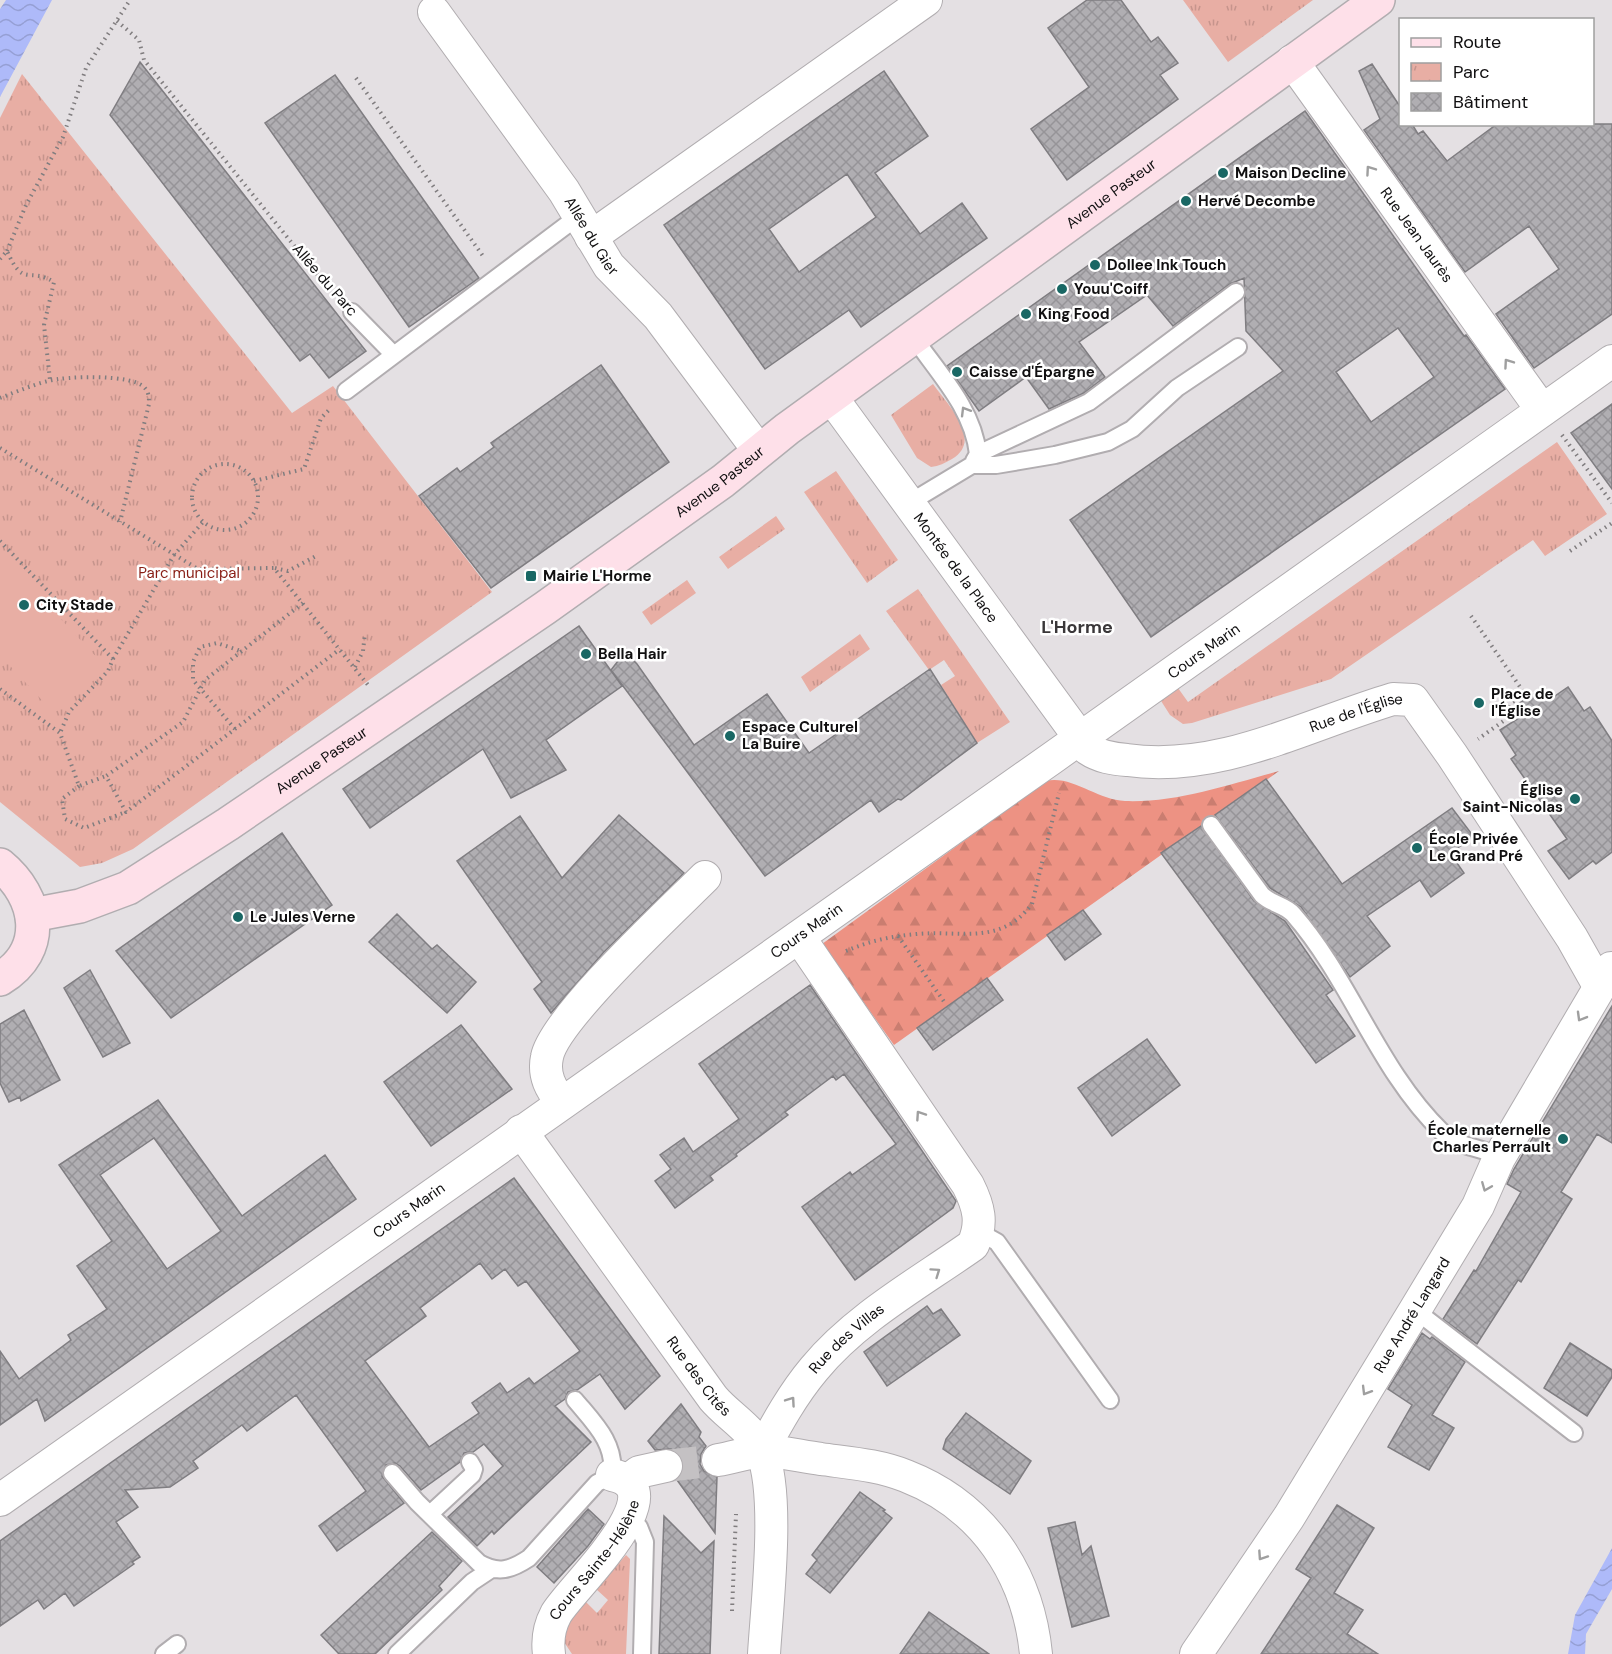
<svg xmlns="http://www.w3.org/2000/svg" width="1612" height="1654" font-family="'DM Sans',sans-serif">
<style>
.forest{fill:url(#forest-firs)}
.park{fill:url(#park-tufts)}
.pitch{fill:#e8aea4}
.water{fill:url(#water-waves)}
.building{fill:url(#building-cross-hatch);stroke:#7f7d81;stroke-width:1.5;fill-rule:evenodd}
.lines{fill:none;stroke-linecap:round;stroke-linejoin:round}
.minor-tunnel{stroke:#c4c1c3;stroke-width:32;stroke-dasharray:32 16;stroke-linecap:butt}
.service-casing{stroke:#b1adb0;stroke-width:20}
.minor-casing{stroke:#b1adb0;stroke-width:34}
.secondary-casing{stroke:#b1adb0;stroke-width:36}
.path{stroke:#807d7f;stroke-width:4;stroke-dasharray:1.5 4.5;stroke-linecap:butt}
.service{stroke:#fff;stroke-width:16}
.minor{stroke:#fff;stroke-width:32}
.secondary{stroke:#fee0e9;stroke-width:33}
.oneway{stroke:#9f9f9f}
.poi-dot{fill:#196764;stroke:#fff;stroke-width:2}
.labels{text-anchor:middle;stroke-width:5;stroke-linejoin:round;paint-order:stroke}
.poi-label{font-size:15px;font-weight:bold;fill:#100f10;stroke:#fff;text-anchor:start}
.street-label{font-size:15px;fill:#100f10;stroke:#fff}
.park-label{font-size:15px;fill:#881d14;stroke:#fff}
.quarter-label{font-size:18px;font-weight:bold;fill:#3a3739;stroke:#fff}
</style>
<defs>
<pattern id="forest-firs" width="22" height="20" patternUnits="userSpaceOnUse" patternTransform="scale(1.5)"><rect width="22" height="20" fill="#ed9283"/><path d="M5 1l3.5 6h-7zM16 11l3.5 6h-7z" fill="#ca7d70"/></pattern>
<pattern id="park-tufts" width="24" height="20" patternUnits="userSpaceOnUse" patternTransform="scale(1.5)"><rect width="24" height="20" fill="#e8aea4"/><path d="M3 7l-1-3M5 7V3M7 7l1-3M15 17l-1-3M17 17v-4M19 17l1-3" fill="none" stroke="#c6948c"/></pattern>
<pattern id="water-waves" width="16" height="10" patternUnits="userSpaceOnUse" patternTransform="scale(1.5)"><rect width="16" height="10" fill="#aebaf9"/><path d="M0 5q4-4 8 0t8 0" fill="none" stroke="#959fd4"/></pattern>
<pattern id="building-cross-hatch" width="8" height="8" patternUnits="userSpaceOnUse" patternTransform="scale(1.5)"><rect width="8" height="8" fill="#b0aeb2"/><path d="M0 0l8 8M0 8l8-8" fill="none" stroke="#969498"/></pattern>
</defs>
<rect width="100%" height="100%" fill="#e4e0e3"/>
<path class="forest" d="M1279,771L894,1045L822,944L1046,781C1072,775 1097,800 1125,801C1176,803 1230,784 1279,771Z"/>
<path class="park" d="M1183,0H1313L1228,62Z
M22,74L292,413L333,386L492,592L133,849L102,863L80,867L0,802V118Z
M933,384C947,404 984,440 952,459C945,463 939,466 931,467L917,458L891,415Z
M1557,442L1607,514L1545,556L1533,540L1331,679L1192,723L1183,724L1170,715L1156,693L1173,681L1188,702Z
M836,471L898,560L867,583L804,492Z
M776,516L785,529L728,569L719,557Z
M687,580L696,593L651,625L642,612Z
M918,589L1010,722L977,743L941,685L955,676L944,660L929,670L886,611Z
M860,634L870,649L810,692L801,677Z
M626,1555L630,1559L626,1654H572L562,1639V1627L585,1601L597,1613L608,1600L596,1589Z"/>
<path class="pitch" d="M0,554L102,663L52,711L0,655Z"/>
<path class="water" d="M6,0H52L0,97V9Z
M1612,1548V1589L1586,1634L1585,1654H1568L1575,1615Z"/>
<path class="building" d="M1087,0H1121L1151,42L1158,37L1178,63L1160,75L1178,99L1067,180L1031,129L1089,87L1048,28Z
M140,62L366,351L329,378L310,354L300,361L110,115Z
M1372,64L1401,108V124H1412L1418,134L1423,131L1447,161L1497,124H1612V314L1534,368L1496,314L1559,269L1529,226L1465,272L1364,130L1380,119L1359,71Z
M884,71L928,136L875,173L920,234L962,203L987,238L861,327L849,310L765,369L664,225ZM847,174L876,217L799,272L769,229Z
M335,75L479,278L409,327L265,123Z
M1305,111L1464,336L1466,335L1505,389L1151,637L1070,520L1283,371L1246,331L1244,278L1230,284L1173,326L1147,295L1079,342L1105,377L1084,393L1049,409L1026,377L979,411L947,366ZM1398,328L1434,377L1371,422L1336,372Z
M601,365L669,462L491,588L419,496L457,468L460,472L494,447L491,443Z
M1612,404V489L1571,433Z
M579,626L622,686L546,740L566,770L511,798L483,749L370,828L343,789Z
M625,652L637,664L694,745L767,694L809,753L930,669L977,743L901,800L898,799L879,812L871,800L765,876L611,670Z
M1568,687L1584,711L1590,707L1612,741V852L1596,864L1593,861L1569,879L1548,851L1567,839L1511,759L1516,755L1500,730L1519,718L1512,708L1541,689L1549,700Z
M1266,779L1342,884L1452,808L1474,837L1450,853L1464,873L1431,897L1420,880L1367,916L1390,946L1350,977L1301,907L1270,888L1215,815Z
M619,815L684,873L603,953L551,1013L534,989L542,982L457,861L520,816L562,878Z
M1201,826L1254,901L1285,921L1333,990L1326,995L1355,1036L1316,1063L1161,853Z
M282,833L332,905L171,1018L116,951Z
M1083,910L1101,934L1065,960L1047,935Z
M397,914L432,949L437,945L476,982L447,1013L369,942Z
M90,970L130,1043L103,1057L64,988Z
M987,978L1003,1000L933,1050L917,1028Z
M810,985L956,1201L953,1208L855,1280L802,1207L850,1172L852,1175L896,1144L844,1074L836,1080L833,1076L785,1112L788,1115L736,1154L737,1156L710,1176L713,1180L675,1208L655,1181L671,1169L660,1155L684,1138L693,1152L739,1119L699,1064Z
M1612,1006V1143L1597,1134L1561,1192L1572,1199L1521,1282L1518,1280L1477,1344L1443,1319L1474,1270L1476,1271L1521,1192L1507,1184L1514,1169Z
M24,1010L60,1080L21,1101L20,1097L9,1102L0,1083V1024Z
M461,1025L512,1089L431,1146L384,1082Z
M1147,1039L1180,1085L1112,1136L1078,1088Z
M158,1100L242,1216L325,1155L356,1199L45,1421L37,1399L0,1425V1351L19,1379L71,1340L68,1335L107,1309L77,1266L112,1241L59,1165ZM154,1138L221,1231L167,1269L100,1175Z
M514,1178L660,1376L625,1409L600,1374L577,1390L568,1392L565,1399L555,1406L591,1442L494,1534L492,1531L477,1546L448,1517L503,1466L484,1444L473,1452L464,1453L460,1462L421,1490L400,1466L395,1463L386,1465L382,1476L404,1503L337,1551L319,1526L366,1491L296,1395L247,1431L242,1425L193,1461L198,1468L170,1487L125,1490L138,1507L116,1522L140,1557L132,1562L134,1564L74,1606L65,1593L44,1609L38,1600L0,1626V1541ZM480,1263L492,1279L505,1269L518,1286L526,1281L580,1351L534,1384L529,1378L507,1393L500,1383L472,1403L479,1413L429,1447L365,1361L426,1316L420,1308Z
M927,1306L933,1314L941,1309L960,1335L887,1386L864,1352Z
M1422,1333L1430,1339L1432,1337L1465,1362L1432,1415L1454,1428L1429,1470L1388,1447L1412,1405L1388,1389Z
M1570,1343L1612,1370V1377L1587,1416L1544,1388Z
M681,1404L701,1432L699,1437L706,1446L701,1454L700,1464L704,1471L717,1477L715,1533L677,1480L683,1471L684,1463L680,1454L671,1449L655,1450L648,1441Z
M966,1413L1031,1461L1010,1494L943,1449L946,1439Z
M860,1492L885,1510L883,1511L892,1518L830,1593L806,1574L817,1560L812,1555Z
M1337,1505L1374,1528L1334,1593L1363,1610L1347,1634L1378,1654H1261L1311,1578L1296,1569Z
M588,1509L604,1524L588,1546L554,1583L537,1567Z
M664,1516L701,1553L714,1541L710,1654H659Z
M1075,1522L1082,1555L1091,1546L1109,1616L1072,1627L1048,1528Z
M432,1532L462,1561L439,1586L442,1590L375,1654H339L321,1635Z
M929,1612L989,1654H900Z"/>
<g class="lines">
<path class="minor-tunnel" d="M666,1466L718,1460"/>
<defs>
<path id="service" d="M352,312L394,355
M914,338C940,375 973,409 978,454L974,461
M346,391L580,215
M978,454L1089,402L1236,292
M909,503L972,465H996L1055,455L1108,442L1132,429L1177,388L1238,347
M1211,825L1262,895C1271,904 1285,905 1293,914C1351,980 1378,1070 1442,1132C1461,1150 1481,1145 1499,1158
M979,1232L997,1242L1110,1400
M1415,1310L1574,1433
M392,1473L417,1502L479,1563C498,1574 511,1570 529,1558L597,1483L612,1475C616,1443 594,1423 575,1400
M431,1513L472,1475L474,1469L470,1462
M629,1520L639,1527L645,1542L642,1654
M164,1654L177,1644
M397,1654L472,1582L490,1570"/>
<g id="minor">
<path id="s1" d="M434,12L564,191L609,266L658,316L759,451"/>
<path id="s2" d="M1292,61L1542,410"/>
<path d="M591,237L926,0"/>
<path id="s3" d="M832,398L1088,749C1100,757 1113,759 1127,760C1220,773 1306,725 1393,699L1413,700L1452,755L1572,938L1599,986"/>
<path d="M562,1103C551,1089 543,1076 547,1057C554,1019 673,909 705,877"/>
<path id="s4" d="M521,1131L713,1398C728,1416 754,1430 762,1452C780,1495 767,1604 764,1654"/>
<path id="s5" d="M762,1451C777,1423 793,1394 814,1369C856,1318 919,1283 973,1245C983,1223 979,1207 968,1185L799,937"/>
<path d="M718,1460C732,1458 748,1452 763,1451C782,1451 803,1457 821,1459C850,1463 879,1465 906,1476C983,1506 1028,1573 1036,1654"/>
<path d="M627,1481L639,1472L666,1466"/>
<path id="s6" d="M0,1500C536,1118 1077,744 1612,361"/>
<path id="s7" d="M549,1654C547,1639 549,1627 556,1614C568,1591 681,1489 612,1475"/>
<path id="s8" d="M1196,1654L1289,1517L1415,1310L1478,1206L1499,1158L1611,968"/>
</g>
<g id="secondary">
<path d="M0,865C39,897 48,950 0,979"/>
<path id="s9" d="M32,915L80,906L128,888L228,824L545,608L723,481L787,429L1378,0"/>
</g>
</defs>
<use href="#service" class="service-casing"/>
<use href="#minor" class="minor-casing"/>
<use href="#secondary" class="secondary-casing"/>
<path class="path" d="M117,21L139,40L144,60L334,295
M356,78L483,256
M7,251L26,205L63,137L86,68L130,0
M0,259L7,251C24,289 28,266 54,282L44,325L50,380
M0,398C16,392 32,385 48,381C66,376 131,374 144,387C149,392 149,398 149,404L120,522
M1562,435L1612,503
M0,448L198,569L274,568L368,685
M192 497a33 33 0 1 1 66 0a33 33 0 1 1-66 0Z
M254,481L304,469L321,418L329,410
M0,541L113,659L108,671L69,712L60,733
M1570,551L1612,523
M275,568L288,571L316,556
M303,603L205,680L183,722L106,776L126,812L340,649
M1471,616L1525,694L1510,704L1505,720L1478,739
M113,659L174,555L203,522
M355,667L363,651L365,633
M0,689L60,733L79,786L106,776
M235,729L193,680V662L200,647L217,643L241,651
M79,786L62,799L65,819L84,828L126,812
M898,936L945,1003
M846,951C869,941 892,936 917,934C962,930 1000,946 1032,904L1059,793
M732,1611L736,1514"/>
<use href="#service" class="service"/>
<use href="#minor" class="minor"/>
<use href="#secondary" class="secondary"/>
</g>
<defs><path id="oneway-chevron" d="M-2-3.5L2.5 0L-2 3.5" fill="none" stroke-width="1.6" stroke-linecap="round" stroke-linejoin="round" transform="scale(1.5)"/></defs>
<g class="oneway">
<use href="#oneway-chevron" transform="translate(1370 170) rotate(-125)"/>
<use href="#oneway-chevron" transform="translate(1508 363) rotate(-125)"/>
<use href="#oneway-chevron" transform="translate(965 411) rotate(-121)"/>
<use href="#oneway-chevron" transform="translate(1581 1017) rotate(120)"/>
<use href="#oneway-chevron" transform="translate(920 1115) rotate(-124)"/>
<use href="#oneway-chevron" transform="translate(1486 1187) rotate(112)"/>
<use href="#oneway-chevron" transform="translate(936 1272) rotate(-35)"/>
<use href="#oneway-chevron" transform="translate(1366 1391) rotate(121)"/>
<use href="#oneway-chevron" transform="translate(791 1401) rotate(-55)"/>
<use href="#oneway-chevron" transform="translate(1262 1556) rotate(124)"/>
</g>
<g class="poi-dot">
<circle cx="1223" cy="173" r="6"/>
<circle cx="1186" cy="201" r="6"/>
<circle cx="1095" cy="265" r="6"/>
<circle cx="1062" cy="289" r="6"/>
<circle cx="1026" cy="314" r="6"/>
<circle cx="957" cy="372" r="6"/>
<rect x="525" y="570" width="12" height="12" rx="3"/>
<circle cx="24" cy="605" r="6"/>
<circle cx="586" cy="654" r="6"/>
<circle cx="1479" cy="703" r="6"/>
<circle cx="730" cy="736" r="6"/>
<circle cx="1575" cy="799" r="6"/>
<circle cx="1417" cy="848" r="6"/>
<circle cx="238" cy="917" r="6"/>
<circle cx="1563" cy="1139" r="6"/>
</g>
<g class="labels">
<g class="poi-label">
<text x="1235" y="178">Maison Decline</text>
<text x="1198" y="206">Hervé Decombe</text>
<text x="1107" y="270">Dollee Ink Touch</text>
<text x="1074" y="294">Youu'Coiff</text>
<text x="1038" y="319">King Food</text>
<text x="969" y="377">Caisse d'Épargne</text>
<text x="543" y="581">Mairie L'Horme</text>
<text x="36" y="610">City Stade</text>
<text x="598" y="659">Bella Hair</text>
<text x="1491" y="699">Place de<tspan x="1491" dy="17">l'Église</tspan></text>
<text x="742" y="732">Espace Culturel<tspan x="742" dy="17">La Buire</tspan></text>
<text x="1563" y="795" text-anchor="end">Église<tspan x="1563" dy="17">Saint-Nicolas</tspan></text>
<text x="1429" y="844">École Privée<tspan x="1429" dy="17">Le Grand Pré</tspan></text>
<text x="250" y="922">Le Jules Verne</text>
<text x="1551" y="1135" text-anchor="end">École maternelle<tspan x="1551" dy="17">Charles Perrault</tspan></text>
</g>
<g class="street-label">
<text dy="5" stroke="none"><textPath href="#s9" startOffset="1304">Avenue Pasteur</textPath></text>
<text dy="5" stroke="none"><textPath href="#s1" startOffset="274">Allée du Gier</textPath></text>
<text dy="5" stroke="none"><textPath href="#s2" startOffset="214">Rue Jean Jaurès</textPath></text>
<text transform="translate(325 280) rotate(49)" y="5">Allée du Parc</text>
<text dy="5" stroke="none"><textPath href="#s9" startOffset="818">Avenue Pasteur</textPath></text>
<text dy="5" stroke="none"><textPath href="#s3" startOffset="210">Montée de la Place</textPath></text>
<text dy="5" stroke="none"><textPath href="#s6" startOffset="1473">Cours Marin</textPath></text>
<text dy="5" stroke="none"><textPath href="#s3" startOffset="712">Rue de l'Église</textPath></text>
<text dy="5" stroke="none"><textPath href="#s9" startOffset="332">Avenue Pasteur</textPath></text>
<text dy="5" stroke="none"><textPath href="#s6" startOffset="987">Cours Marin</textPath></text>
<text dy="5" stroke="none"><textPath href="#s6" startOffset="501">Cours Marin</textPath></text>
<text dy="5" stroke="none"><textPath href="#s8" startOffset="402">Rue André Langard</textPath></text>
<text dy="5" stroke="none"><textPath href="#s5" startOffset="142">Rue des Villas</textPath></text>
<text dy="5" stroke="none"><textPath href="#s4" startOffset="303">Rue des Cités</textPath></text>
<text dy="5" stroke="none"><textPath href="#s7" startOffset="108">Cours Sainte-Hélène</textPath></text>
</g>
<g class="park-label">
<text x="189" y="578">Parc municipal</text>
</g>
<g class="quarter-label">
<text x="1077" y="633">L'Horme</text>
</g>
</g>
<rect x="1399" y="18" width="195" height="108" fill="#ffffff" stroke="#9f9f9f" stroke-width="1.5"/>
<rect x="1411" y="38" width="30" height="9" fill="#fee0e9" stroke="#9f9f9f" stroke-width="1.5"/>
<text x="1453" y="48" font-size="18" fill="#100f10">Route</text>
<rect x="1411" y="63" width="30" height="18" fill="url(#park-tufts)" stroke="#9f9f9f" stroke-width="1.5"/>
<text x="1453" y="78" font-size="18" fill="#100f10">Parc</text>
<rect x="1411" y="93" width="30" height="18" fill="url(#building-cross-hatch)" stroke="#9f9f9f" stroke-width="1.5"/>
<text x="1453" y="108" font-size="18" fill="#100f10">Bâtiment</text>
</svg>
